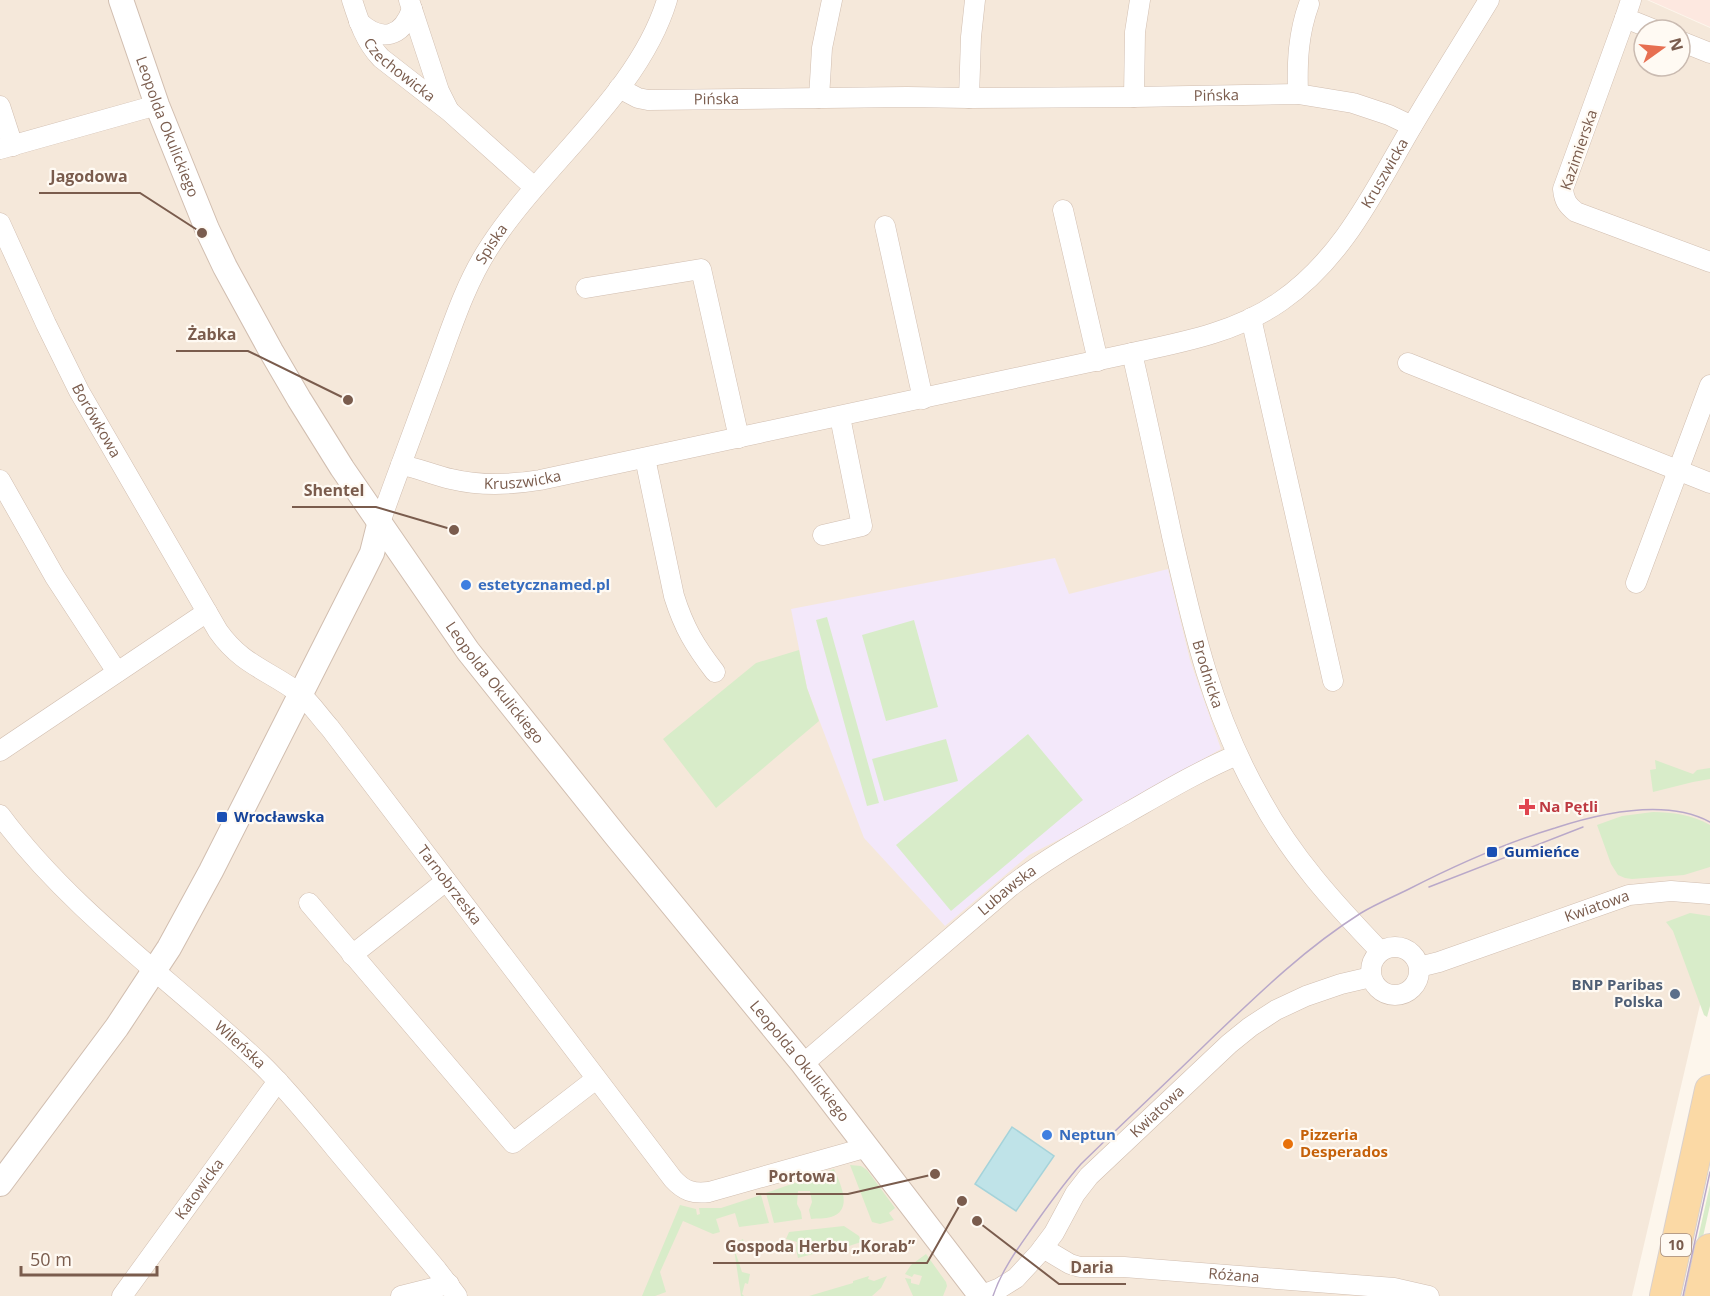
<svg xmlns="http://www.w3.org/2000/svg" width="1710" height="1296" font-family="'Open Sans',sans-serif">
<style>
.residential{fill:#f5e8da;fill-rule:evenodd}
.commercial{fill:#fde8e0}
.education{fill:#f3e8fa}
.green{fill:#d8ecc9}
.water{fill:#bfe3e8;stroke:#a5d3da;stroke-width:1.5}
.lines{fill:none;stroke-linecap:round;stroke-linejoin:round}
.minor-casing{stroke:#d1beb0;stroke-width:21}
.tertiary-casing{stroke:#d1beb0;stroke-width:26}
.primary-casing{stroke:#dad1cd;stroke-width:32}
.minor{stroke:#fff;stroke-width:20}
.tertiary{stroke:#fff;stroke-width:24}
.primary{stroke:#fbd9a5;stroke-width:30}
.tram{stroke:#b9a8c9;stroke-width:1.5}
.shop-dot{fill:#3f7fe0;stroke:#fffaf3;stroke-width:2}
.health-dot{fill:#e0444e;stroke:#fffaf3;stroke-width:2}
.transit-dot{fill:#1a4fb4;stroke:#fffaf3;stroke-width:2}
.service-dot{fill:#5c6f8a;stroke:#fffaf3;stroke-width:2}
.food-dot{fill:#e8710a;stroke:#fffaf3;stroke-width:2}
.labels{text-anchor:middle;stroke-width:4.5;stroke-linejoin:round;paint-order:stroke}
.shield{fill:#fffaf3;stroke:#a28b7f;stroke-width:1.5}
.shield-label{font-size:14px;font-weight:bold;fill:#7a5c4d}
.street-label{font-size:15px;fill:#7a5c4d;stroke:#fffaf3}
.shop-label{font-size:15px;font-weight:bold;fill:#366cbe;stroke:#fffaf3;text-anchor:start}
.health-label{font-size:15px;font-weight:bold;fill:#be3a42;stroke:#fffaf3;text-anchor:start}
.transit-label{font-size:15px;font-weight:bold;fill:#164399;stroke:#fffaf3;text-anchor:start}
.service-label{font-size:15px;font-weight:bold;fill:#4e5e75;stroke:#fffaf3;text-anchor:end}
.food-label{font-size:15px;font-weight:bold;fill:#c56008;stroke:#fffaf3;text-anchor:start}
.leader{fill:none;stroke:#7a5c4d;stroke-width:2}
.callout-dot{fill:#7a5c4d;stroke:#fffaf3;stroke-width:2}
.callout-label{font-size:16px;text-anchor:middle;font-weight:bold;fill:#7a5c4d;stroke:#fffaf3;stroke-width:4.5;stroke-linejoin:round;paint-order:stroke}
</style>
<rect width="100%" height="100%" fill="#fdf6ec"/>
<path class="residential" d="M0,0H1647L1710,28V962L1632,1296H0ZM1644,30H1680V66H1644Z"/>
<path class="commercial" d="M1649,0H1710V27Z"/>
<path class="education" d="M1055,558L1069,594L1168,569L1190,660L1221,749L1066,836L1029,855L945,926L864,838L807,688L791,609Z"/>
<path class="green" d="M827,617L879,803L867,806L816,620Z
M914,620L938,707L886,721L862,635Z
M799,650L807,688L819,721L716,808L663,739L756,663Z
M1028,734L1083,800L951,911L896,845Z
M946,739L958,781L884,801L872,759Z
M1655,760L1693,774L1697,770L1710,768V779L1693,782L1653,792L1650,770L1656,769Z
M1653,812C1673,812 1692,815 1710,825V867L1684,875L1632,879L1625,878L1618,875L1611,864L1597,825L1622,816Z
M1690,913L1710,916V1006L1707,1017L1704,1015L1673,931L1666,922Z
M850,1165L861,1166L867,1170L895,1208L889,1213L894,1220L880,1224L872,1222Z
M834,1169C840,1183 854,1210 831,1217C825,1219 818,1218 811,1219L809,1210L812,1202L810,1191H798L797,1204L801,1212L802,1219L774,1223L766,1193Z
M1710,1185V1205L1690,1296H1685Z
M761,1195L769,1223L739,1227L735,1213L716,1219L720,1232L713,1234L683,1221L660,1272L666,1292L655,1296H642L680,1205L696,1209L697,1215L700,1214L699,1208H721Z
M844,1226L859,1236L861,1242L843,1248L842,1246L798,1258L796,1249L797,1242L786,1239L789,1232Z
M743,1239L744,1243L735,1251L742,1272L750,1274L748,1284L745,1283L742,1294L744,1296H741L734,1249L739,1241Z
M926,1254L946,1282L947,1286L943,1296H913L905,1278L911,1279V1283L919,1285L922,1276L914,1274L912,1277L905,1274L911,1265Z
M869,1276L868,1279L874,1281L887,1276L881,1288L872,1296H809L853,1283V1281Z"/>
<path class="water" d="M1012,1127L1054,1156L1016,1211L975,1184Z"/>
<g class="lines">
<defs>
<g id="minor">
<path id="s1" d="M352,0C359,22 365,41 381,58L449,111L534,187"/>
<path d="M409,0L439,91L448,109"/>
<path d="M1631,0L1625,18L1655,30"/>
<path d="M1625,18L1563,189C1564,200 1567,205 1576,212L1710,262"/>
<path d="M359,22C382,43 402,37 412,9"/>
<path d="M1680,41L1710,53"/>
<path id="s2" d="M619,88L638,98L648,100L907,97L969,98L1134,97L1298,94L1353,103L1389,115L1412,126"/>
<path d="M1298,94C1297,63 1298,34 1309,4"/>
<path d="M1134,97L1135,32L1140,0"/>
<path d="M819,98L822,48L832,0"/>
<path d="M969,98L971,37L975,0"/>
<path d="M0,106L13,146"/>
<path d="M0,149L157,105"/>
<path d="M1063,210L1098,361"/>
<path id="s3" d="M0,223L46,324L79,391L218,631C242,665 268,670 299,693C310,702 320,717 330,728L673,1179C684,1191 693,1194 709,1192L868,1147"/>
<path d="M885,226L923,399"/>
<path d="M586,288L701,269L739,438"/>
<path d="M1251,318L1333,681"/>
<path id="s4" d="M1132,353C1146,414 1159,475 1172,536C1193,629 1212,714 1260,798C1292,857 1334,903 1380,951"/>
<path d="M1408,363L1710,483"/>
<path d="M645,458L674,596C684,628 695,646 715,672"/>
<path id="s5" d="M401,465C418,468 434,475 451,479C480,486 510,485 540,480L1132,353C1184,342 1237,332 1281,301C1343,258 1374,191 1411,128C1436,85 1463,43 1489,0"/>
<path d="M0,480L55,577L117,672"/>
<path id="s6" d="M379,525C398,472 418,419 437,367C452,326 466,282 490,246C543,164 639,93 667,0"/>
<path d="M823,535L862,526L840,417"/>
<path d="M1636,583L1710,385"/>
<path d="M0,751L207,612"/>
<path id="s7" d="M0,815C72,912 173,981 260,1063C287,1089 311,1119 335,1148C369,1189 403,1229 437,1270L457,1296"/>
<path d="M309,903L513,1143L596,1079"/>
<circle cx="1395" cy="971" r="24"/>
<path d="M352,955L446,881"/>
<path id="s8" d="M1419,967L1439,962L1629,895L1671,891L1710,894"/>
<path id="s9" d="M803,1064L1011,886C1047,858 1087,836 1127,813C1164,792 1199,771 1237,755"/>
<path id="s10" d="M1043,1248L1070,1264L1080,1267H1124L1394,1288L1429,1296"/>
<path id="s11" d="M122,1296L278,1081"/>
<path d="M401,1296L449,1284"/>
<path id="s12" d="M980,1296L1000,1288L1016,1278L1039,1253L1054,1233L1075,1194L1089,1176L1229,1044L1250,1027L1276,1010L1306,996L1341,984L1371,977"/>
</g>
<g id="tertiary">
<path id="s13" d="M121,0L157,105L207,229L225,267L271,351L299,399L342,468L468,651L616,836L803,1064L981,1296"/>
<path d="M0,1184L117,1027L169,948L211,871L363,571L372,553L379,525"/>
</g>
<path id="primary" d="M1665,1296L1710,1090
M1700,1296L1710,1249"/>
</defs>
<use href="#minor" class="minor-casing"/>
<use href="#tertiary" class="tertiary-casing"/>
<use href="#primary" class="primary-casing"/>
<use href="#minor" class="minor"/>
<use href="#tertiary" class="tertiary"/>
<use href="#primary" class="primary"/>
<path class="tram" d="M1429,887L1583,827
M993,1296C1002,1269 1019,1247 1035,1224C1050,1203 1064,1183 1081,1164C1123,1123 1166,1083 1208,1042C1256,996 1304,949 1361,913C1376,904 1393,897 1409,889C1456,865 1505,843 1555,828C1601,813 1665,798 1710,822
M1683,1296L1710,1172"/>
</g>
<g class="shop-dot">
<circle cx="466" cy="585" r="6"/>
<circle cx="1047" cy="1135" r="6"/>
</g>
<path class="health-dot" d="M1524 798h6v6h6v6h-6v6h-6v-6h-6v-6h6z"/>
<g class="transit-dot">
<rect x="216" y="811" width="12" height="12" rx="3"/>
<rect x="1486" y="846" width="12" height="12" rx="3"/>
</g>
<circle class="service-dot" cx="1675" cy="994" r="6"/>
<circle class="food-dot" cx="1288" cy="1144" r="6"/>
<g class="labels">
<rect class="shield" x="1661" y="1234" width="30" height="22" rx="4.5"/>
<g class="shield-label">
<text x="1676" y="1250">10</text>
</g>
<g class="street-label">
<text dy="5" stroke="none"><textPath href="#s1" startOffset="87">Czechowicka</textPath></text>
<text dy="5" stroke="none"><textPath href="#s2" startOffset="600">Pińska</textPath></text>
<text dy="5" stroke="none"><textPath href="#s2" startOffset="100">Pińska</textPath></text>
<text dy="5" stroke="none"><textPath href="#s13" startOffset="135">Leopolda Okulickiego</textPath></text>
<text transform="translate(1579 150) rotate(-71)" y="5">Kazimierska</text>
<text dy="5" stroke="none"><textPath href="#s5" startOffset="1072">Kruszwicka</textPath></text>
<text dy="5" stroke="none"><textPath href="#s6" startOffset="303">Spiska</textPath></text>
<text dy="5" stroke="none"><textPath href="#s3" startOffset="220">Borówkowa</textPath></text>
<text dy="5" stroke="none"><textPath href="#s5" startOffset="124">Kruszwicka</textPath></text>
<text dy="5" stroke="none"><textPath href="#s4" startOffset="330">Brodnicka</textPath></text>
<text dy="5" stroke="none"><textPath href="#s13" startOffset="783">Leopolda Okulickiego</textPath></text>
<text dy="5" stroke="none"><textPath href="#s3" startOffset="810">Tarnobrzeska</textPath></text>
<text dy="5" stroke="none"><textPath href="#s9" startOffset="268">Lubawska</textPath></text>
<text dy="5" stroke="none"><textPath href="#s8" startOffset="188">Kwiatowa</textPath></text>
<text dy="5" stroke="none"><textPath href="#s7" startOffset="333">Wileńska</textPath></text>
<text dy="5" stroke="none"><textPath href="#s13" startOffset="1269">Leopolda Okulickiego</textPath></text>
<text dy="5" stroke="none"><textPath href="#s12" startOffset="260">Kwiatowa</textPath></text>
<text dy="5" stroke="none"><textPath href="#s11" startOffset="132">Katowicka</textPath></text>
<text dy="5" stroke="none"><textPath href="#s10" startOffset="196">Różana</textPath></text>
</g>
<g class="shop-label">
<text x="478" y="590">estetycznamed.pl</text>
<text x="1059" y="1140">Neptun</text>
</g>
<g class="health-label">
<text x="1539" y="812">Na Pętli</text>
</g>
<g class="transit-label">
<text x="234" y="822">Wrocławska</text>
<text x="1504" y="857">Gumieńce</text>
</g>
<g class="service-label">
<text x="1663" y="990">BNP Paribas<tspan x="1663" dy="17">Polska</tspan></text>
</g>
<g class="food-label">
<text x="1300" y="1140">Pizzeria<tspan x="1300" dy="17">Desperados</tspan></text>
</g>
</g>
<path class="leader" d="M202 233L140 193H39M348 400L248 351H176M454 530L376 507H292M935 1174L848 1194H756M962 1201L927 1263H713M977 1221L1059 1284H1126"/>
<g class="callout-dot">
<circle cx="202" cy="233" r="6"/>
<circle cx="348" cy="400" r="6"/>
<circle cx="454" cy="530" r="6"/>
<circle cx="935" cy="1174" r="6"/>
<circle cx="962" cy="1201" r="6"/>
<circle cx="977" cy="1221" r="6"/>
</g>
<g class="callout-label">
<text x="89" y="182">Jagodowa</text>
<text x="212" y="340">Żabka</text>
<text x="334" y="496">Shentel</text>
<text x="802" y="1182">Portowa</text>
<text x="820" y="1252">Gospoda Herbu „Korab”</text>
<text x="1092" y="1273">Daria</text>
</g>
<g transform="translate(1662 48) rotate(75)"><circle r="28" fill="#fffaf3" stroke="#cabbb1" stroke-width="1.5"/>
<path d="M0-4.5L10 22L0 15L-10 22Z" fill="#e76f51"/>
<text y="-9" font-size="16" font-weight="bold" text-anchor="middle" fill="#7a5c4d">N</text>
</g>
<path d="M21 1266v9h136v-9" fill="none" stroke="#7a5c4d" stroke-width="3"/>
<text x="30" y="1266" font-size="18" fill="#7a5c4d" stroke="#fffaf3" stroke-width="4.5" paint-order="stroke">50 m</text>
</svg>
